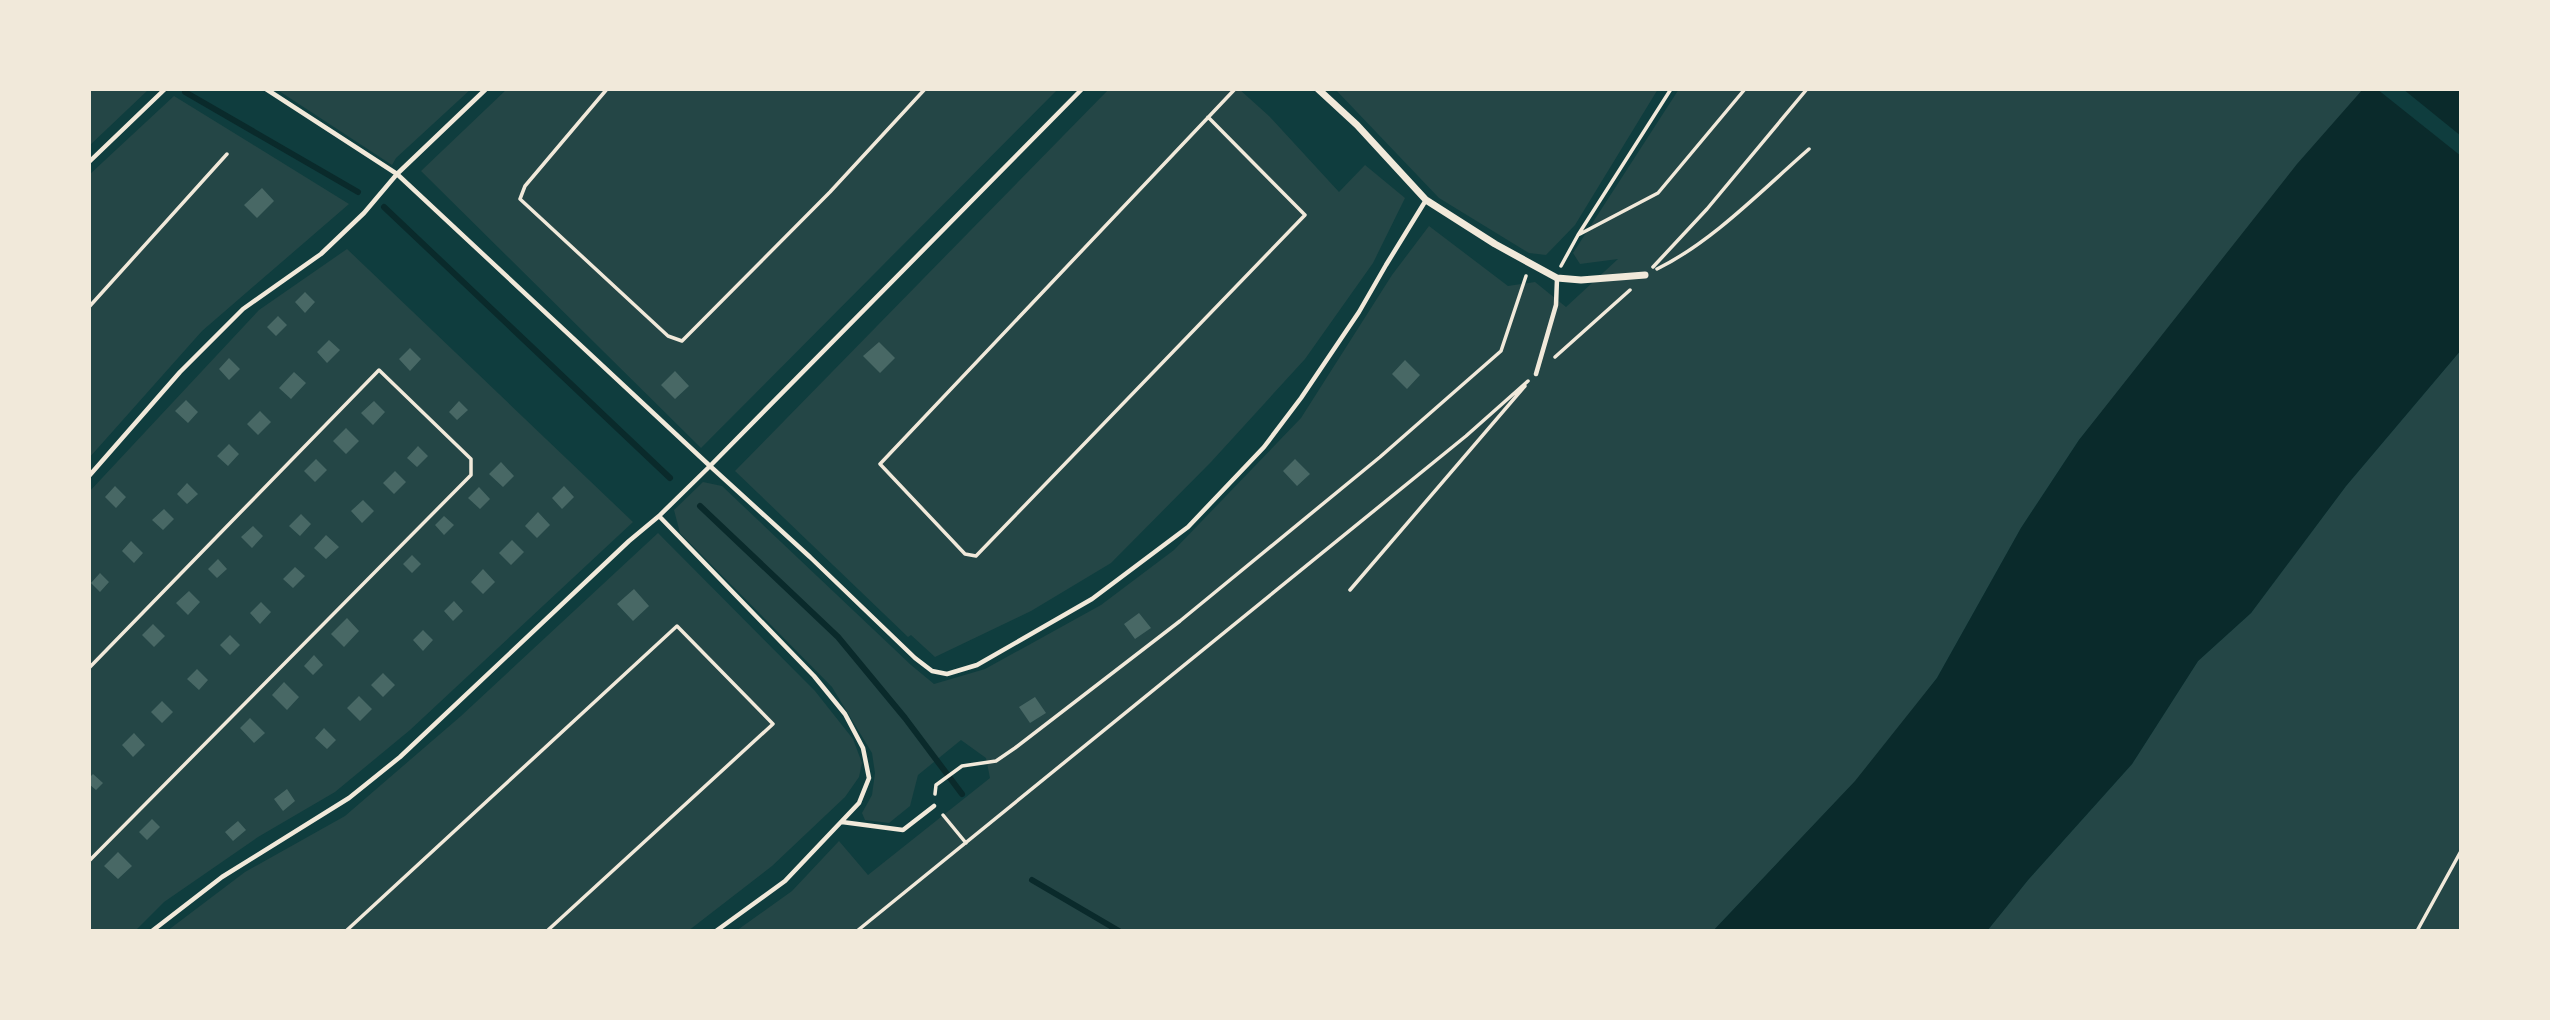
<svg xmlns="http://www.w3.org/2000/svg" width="2550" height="1020" font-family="'Open Sans',sans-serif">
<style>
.green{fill:#244646}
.water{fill:#0a2a2b}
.pier{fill:#0f3d3e}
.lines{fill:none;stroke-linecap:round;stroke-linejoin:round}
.stream{stroke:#0a2a2b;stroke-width:6}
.building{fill:#486865}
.path{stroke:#f1e9da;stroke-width:3.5}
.service{stroke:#f1e9da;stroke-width:4.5}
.minor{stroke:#f1e9da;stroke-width:7}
</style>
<rect width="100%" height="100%" fill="#0f3d3e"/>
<path class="green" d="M89,89H147L148,90L89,146Z
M276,89H471L396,158L392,165Z
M507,89H1058L701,448L421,171Z
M1109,89H1239L1269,116L1339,192L1365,165L1405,198L1373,263L1305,359L1211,462L1111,563L1031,611L935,657L911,635L908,637L735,471Z
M1335,89H1658L1575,225L1546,255L1529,253L1439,198Z
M1679,89H2367L2079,440L2021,528L1937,678L1872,764L1713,931H736L792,891L839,841L868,875L990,778L986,758L961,740L918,775L910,806L889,823L865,820L862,813L872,795L875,773L872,753L832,687L680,533L674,510L703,482L722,486L911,665L934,684L985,669L1101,605L1174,550L1301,418L1392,275L1429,226L1508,286L1535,282L1566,307L1618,259L1580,264L1573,253Z
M174,96L349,204L202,331L89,458V175Z
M347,249L633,522L410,730L335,792L258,837L164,902L135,931H89V492L259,310Z
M2461,350V931H1987L2028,880L2132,764L2198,661L2251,613L2346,486Z
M658,533L815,691L853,739L862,763L859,777L845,797L772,866L688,931H167L245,872L345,816L461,716Z"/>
<path class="water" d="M2363,89H2461V350L2346,486L2251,613L2198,661L2132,764L2028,880L1987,931H1713L1855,781L1937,678L2021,528L2079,440L2297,164Z"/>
<path class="pier" d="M2377,89H2403L2461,136V156Z"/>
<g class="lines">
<path class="stream" d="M185,92L358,192
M384,207L670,478
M700,506L838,637L905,718L962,794
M1032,880L1119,931"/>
</g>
<path class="building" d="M262,188L274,201L257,218L244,205Z
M305,292L315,302L305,313L295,302Z
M278,316L287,325L276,336L267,327Z
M329,340L340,350L327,363L317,352Z
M879,342L895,358L880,373L863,356Z
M410,348L421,359L410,371L399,359Z
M229,358L240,369L229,380L219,369Z
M1405,360L1420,375L1407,389L1392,374Z
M675,371L689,386L675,399L661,385Z
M294,372L306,383L291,399L279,388Z
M186,400L198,412L188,423L175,411Z
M374,401L385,412L373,425L361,413Z
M459,401L468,410L457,420L449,412Z
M260,411L271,422L258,435L247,424Z
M346,428L359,441L346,454L333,441Z
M229,444L239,454L228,466L217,456Z
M418,446L428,456L417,467L407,458Z
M316,459L327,470L315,482L304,471Z
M1295,459L1310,474L1297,486L1283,471Z
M501,462L514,476L503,487L489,474Z
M395,471L406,482L394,494L383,483Z
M187,483L198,494L187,504L177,494Z
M115,486L126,497L116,508L105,497Z
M564,486L574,497L562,509L552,498Z
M479,487L490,499L480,509L468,498Z
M363,500L374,511L362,523L351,511Z
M164,509L174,519L163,530L152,520Z
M538,512L550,525L537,538L525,526Z
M301,514L311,524L300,536L289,526Z
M444,516L454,525L444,535L435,525Z
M253,526L263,536L252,548L241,537Z
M326,535L339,547L326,559L314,548Z
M512,540L524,552L511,565L499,553Z
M131,541L143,553L134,563L122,551Z
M412,555L421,564L412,573L403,564Z
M218,559L227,569L217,578L208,569Z
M295,567L305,576L293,588L283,579Z
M483,569L495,582L483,594L471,582Z
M100,573L109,582L100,592L91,583Z
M634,589L649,606L633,621L617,604Z
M189,591L200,602L188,615L176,603Z
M454,601L463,611L453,621L444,611Z
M261,602L271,612L260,624L250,613Z
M1139,613L1151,628L1135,639L1124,624Z
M347,618L359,631L344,647L331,634Z
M153,624L165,636L154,647L142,635Z
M423,630L433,640L423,651L413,640Z
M230,635L240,645L230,655L220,645Z
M314,655L323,665L313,675L304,666Z
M197,669L208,680L199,690L187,679Z
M383,673L395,685L383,697L371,685Z
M284,682L299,697L287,710L272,695Z
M359,696L372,709L360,721L347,708Z
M1035,697L1046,713L1030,723L1019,707Z
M162,701L173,712L162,723L151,712Z
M250,718L265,733L254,743L240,728Z
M324,728L336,740L327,749L315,738Z
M134,733L145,745L133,757L122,745Z
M93,774L103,783L96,790L89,784V778Z
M287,789L295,801L283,811L274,799Z
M152,819L160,827L147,840L139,832Z
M238,821L246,830L233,841L225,832Z
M118,852L132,866L118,879L104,866Z"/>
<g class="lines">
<path class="path" d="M607,89L525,186L520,199L668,336L682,341L830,192L925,89
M1208,117L1305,215L976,556L965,554L880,464L1235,89
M1578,235L1658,193L1745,89
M1561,266L1578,235L1671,89
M1653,267L1707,209L1807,89
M1657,269C1712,242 1762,190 1809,149
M89,307L227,154
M1555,357L1630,290
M1350,590L1525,386
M89,668L379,370L471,459V475L89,861
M935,794L936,785L962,766L996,761L1015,748L1180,621L1380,457L1501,351L1526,276
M943,815L966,843
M346,931L677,626L773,724L547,931
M857,931L1466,436L1528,381
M2417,931L2461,851"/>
<path class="service" d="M266,89L397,174L710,466L1082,89
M89,162L165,89
M1536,374L1556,305L1557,279
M89,476L180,372L243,309L321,254L364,213L397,174L486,89
M659,516L814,676L845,714L863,748L869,778L859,803L785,881L716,931
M842,822L903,830L934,806
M152,931L222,877L349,798L400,757L629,541L659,516L710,466L810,557L915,658L932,671L947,674L977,665L1092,599L1188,527L1264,447L1301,398L1359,312L1386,265L1426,200"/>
<path class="minor" d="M1318,89L1357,125L1426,200L1495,244L1557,278L1581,280L1645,275"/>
</g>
<rect width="2550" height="1020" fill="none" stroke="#f1e9da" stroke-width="182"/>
</svg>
